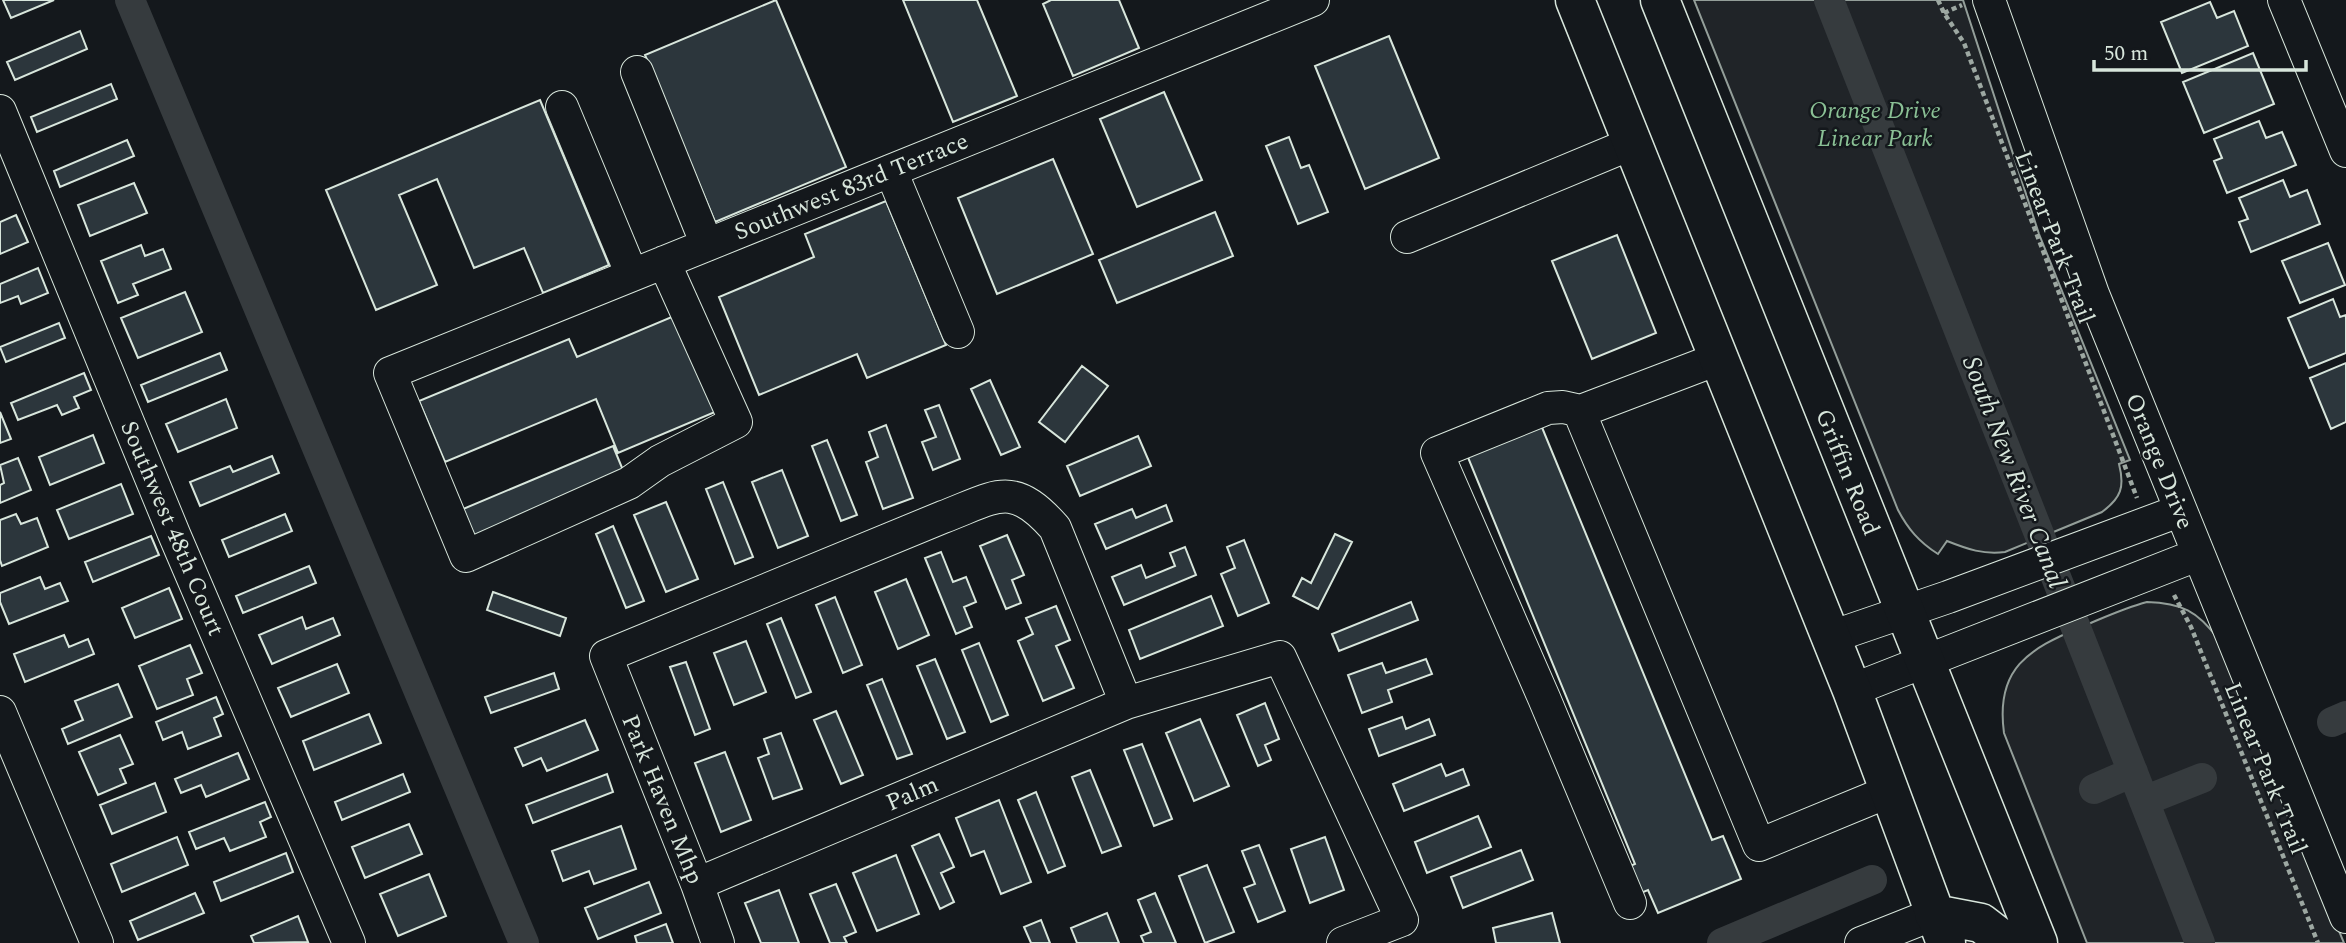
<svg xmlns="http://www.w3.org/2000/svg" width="2346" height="943" font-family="Spectral,serif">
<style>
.green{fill:#202428;stroke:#939e99;stroke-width:2}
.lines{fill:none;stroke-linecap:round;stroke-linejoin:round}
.canal{stroke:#363b3e;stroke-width:30}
.building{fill:#2c363c;stroke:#d8e6dc;stroke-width:2}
.minor-casing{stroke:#d8e6dc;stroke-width:34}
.major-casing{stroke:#d8e6dc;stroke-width:41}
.path{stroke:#9da8a2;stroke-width:4.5;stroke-dasharray:5 3.5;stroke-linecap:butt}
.minor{stroke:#14181c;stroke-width:32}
.major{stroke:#14181c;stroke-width:38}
.labels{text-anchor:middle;stroke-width:5;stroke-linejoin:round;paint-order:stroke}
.park-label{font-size:24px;font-style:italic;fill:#8ac095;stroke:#14181c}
.street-label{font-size:24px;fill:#d8e6dc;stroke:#14181c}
.water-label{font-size:26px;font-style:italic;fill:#d8e6dc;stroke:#14181c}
</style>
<rect width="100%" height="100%" fill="#14181c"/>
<path class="green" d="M1694,0H1963L2039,234L2130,460L2119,464C2125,487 2121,498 2102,512L2005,552C1984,555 1967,549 1947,541L1938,554C1919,542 1908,529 1898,510Z
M2147,602C2181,603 2198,611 2218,639L2344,943H2087L2004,733C1995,668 2029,649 2081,627C2103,618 2124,608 2147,602Z"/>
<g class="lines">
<path class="canal" d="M130,0L524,943
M1829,0L2200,943
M2332,722L2346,716
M2094,789L2133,772
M2144,801L2202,778
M1722,943L1872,880"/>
</g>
<path class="building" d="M3,0H54L11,18Z
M776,0L846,167L715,222L645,55Z
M903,0H977L1017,96L953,122Z
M1051,0H1119L1139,48L1073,76L1043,4Z
M2210,2L2217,18L2234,11L2248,46L2182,73L2161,22Z
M80,31L87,49L15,80L7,62Z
M1389,36L1439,158L1365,189L1315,66Z
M2253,53L2274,104L2204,133L2183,82Z
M111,84L117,99L37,132L31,117Z
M1164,92L1202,180L1137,207L1100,119Z
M540,100L609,265L543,293L524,248L474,268L437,179L399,195L437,285L376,310L326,190Z
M2259,121L2266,138L2282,132L2296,165L2227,193L2214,161L2222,158L2214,139Z
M1289,137L1301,168L1309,165L1328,212L1298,224L1266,146Z
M127,140L134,156L60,187L54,171Z
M1053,159L1093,254L997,294L958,198Z
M2283,180L2290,197L2307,190L2320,224L2251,252L2239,222L2248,219L2239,198Z
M134,183L147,213L90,236L78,205Z
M886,201L946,345L867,378L857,354L759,395L719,297L814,257L805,234Z
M1215,212L1233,256L1117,303L1099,260Z
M16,215L28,242L0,254V222Z
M1617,235L1656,333L1592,359L1552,261Z
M2328,243L2345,285L2300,303L2282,261Z
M141,245L145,256L163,249L171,269L133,284L138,295L118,303L101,261Z
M38,268L48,293L21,304L18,296L0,303V284Z
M185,292L202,332L138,358L121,318Z
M2333,299L2340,317L2346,315V353L2309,368L2288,318Z
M674,316L715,412L618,453L596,399L445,462L419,401L569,339L577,357Z
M59,323L65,338L6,362L0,347Z
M220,353L227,370L148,402L141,385Z
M2346,363V422L2331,429L2310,378Z
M1082,366L1108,386L1065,442L1039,422Z
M84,373L91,390L74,397L79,408L62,415L57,405L18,420L11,403Z
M990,380L1020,447L1001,455L971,389Z
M226,399L237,428L178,452L166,424Z
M939,405L960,459L933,470L922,442L936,437L925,410Z
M0,412L11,439L0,443Z
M886,425L913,498L883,509L866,462L878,457L869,432Z
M1541,425L1712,840L1723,836L1741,879L1658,913L1648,890L1636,895L1625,868L1635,864L1467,455Z
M93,435L104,463L50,485L39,457Z
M1138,436L1151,466L1080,496L1067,466Z
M827,440L857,515L841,521L812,446Z
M613,446L625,475L475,538L463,509Z
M272,456L279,473L200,506L190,482L230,466L233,472Z
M18,458L31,490L0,503V485L4,483L0,465Z
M782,470L808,536L778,548L752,482Z
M723,482L753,557L735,564L706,489Z
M121,484L133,514L69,539L57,510Z
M666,502L698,579L666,592L634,515Z
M1166,505L1172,521L1106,549L1095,524L1132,509L1136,518Z
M16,514L21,524L37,518L48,547L2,566L0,560V520Z
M285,514L292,531L229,557L222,540Z
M613,526L644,601L626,608L596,534Z
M1335,534L1352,542L1318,609L1293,596L1302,578L1311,583Z
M1007,535L1024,575L1012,580L1021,603L1006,609L980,546Z
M151,536L159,555L93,582L85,562Z
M1244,540L1269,603L1238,616L1221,574L1235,568L1227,547Z
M1185,547L1196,575L1124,605L1112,577L1141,565L1146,578L1175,566L1170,553Z
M941,552L953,582L966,577L976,602L964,607L972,627L956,634L925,558Z
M309,566L316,583L243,613L236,596Z
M40,577L45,589L60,583L68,601L9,624L0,602V593Z
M906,579L929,635L898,649L875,592Z
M169,588L182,619L135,638L122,608Z
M493,592L566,618L560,636L487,610Z
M1211,596L1223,626L1140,659L1129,630Z
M835,597L862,665L843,673L816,605Z
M1411,602L1418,620L1339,651L1332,634Z
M1056,606L1070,640L1056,646L1074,688L1043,701L1018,641L1033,634L1026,618Z
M302,617L306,629L333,618L340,635L272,664L259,635Z
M781,618L811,692L796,698L767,624Z
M64,635L69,647L88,639L94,654L25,682L14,654Z
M746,641L766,692L734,705L714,653Z
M979,643L1008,715L991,722L962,650Z
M190,645L202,673L187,679L193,695L157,709L139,666Z
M935,659L965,732L947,739L917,666Z
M1426,659L1432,674L1388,690L1392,702L1362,713L1348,675L1382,663L1386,673Z
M686,662L710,729L695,735L670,667Z
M337,664L349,693L291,717L278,688Z
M554,673L559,689L491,713L485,697Z
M882,679L912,754L897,759L867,685Z
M118,684L132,717L68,744L62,729L83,720L75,701Z
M216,697L223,714L214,718L221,736L188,749L182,732L163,740L156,722Z
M1265,703L1279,739L1265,745L1271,760L1258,766L1237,715Z
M836,711L863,775L841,784L814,720Z
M369,714L381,743L314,770L303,741Z
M1402,717L1406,729L1429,719L1435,735L1379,756L1369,729Z
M1200,719L1229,786L1194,801L1166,733Z
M585,720L598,750L547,771L541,758L523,766L515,748Z
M781,733L802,789L773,799L758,758L769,754L764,739Z
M120,735L133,764L120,769L126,783L98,795L79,752Z
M1142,744L1172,819L1154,826L1124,750Z
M725,752L751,820L721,832L695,763Z
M238,753L249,779L206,797L201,785L181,793L175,779Z
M1441,764L1446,776L1463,769L1469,785L1404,811L1393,784Z
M1090,770L1121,846L1102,853L1072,777Z
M403,774L410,792L342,820L335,802Z
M607,774L613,792L533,823L526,805Z
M155,783L166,812L112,834L100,805Z
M1036,792L1065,866L1048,873L1018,800Z
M999,800L1031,882L1001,894L984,851L971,856L956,818Z
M265,802L271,817L260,822L266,837L230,851L224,838L196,849L189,832Z
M1478,816L1491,847L1427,873L1415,842Z
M409,824L422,854L365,878L352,847Z
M621,826L636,869L594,884L589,871L563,881L552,851Z
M939,834L954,867L941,873L954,902L940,909L912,846Z
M177,837L188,865L122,892L111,864Z
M1325,837L1344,890L1310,903L1291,849Z
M1259,845L1285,911L1258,922L1244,888L1255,884L1242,851Z
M1521,850L1533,880L1463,908L1451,877Z
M286,853L293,872L221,901L214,882Z
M896,855L919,914L877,931L853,873Z
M1207,865L1234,932L1205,943L1179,876Z
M429,874L446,916L398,936L380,894Z
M649,882L661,913L598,939L585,908Z
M836,884L856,932L844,937L847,943H830L810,894Z
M779,890L799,943H761L745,903Z
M195,893L204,913L138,940L130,921Z
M1155,893L1176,943H1144L1141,936L1151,932L1138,900Z
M1107,913L1119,943H1077L1071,928Z
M1552,913L1560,943H1496L1493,928Z
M298,916L308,942L254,943L251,936Z
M1041,920L1050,943H1031L1024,927Z
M666,924L673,943H637L635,936Z"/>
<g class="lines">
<defs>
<path id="minor" d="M1989,0L2093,294L2346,917
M2284,0L2346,151
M637,72L707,245
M562,107L632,275
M0,111L174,534L349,943
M891,171L958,332
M1407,237L1633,143
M664,262L736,422L660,461L629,483L466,556L390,373L1313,0
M1579,411L1759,845L1890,791
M1831,637L1948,597L2179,511
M1852,690L2197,555
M0,712L97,943
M697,884L1126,703L1280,657L1402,920L1343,943
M1630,903L1544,698L1437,453L1548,408L1563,407L1581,411L1720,358
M718,943L697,884L606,656L943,517C996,497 1012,479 1055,528L1126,703
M1861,943L1934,914"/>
<path id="major" d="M1575,0L1852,690L1946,943
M1660,0L2038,943
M1934,914L1981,923L2007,943"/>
</defs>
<use href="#minor" class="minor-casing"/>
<use href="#major" class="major-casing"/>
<path class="path" d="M1938,0L1944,13L1964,43L2137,498
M1944,13L1962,5
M2174,595L2191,627L2318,943"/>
<use href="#minor" class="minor"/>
<use href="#major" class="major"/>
</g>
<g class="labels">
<g class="park-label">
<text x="1875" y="118">Orange Drive<tspan x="1875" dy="28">Linear Park</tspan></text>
</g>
<g class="street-label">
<text transform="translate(851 186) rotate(-22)" y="8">Southwest 83rd Terrace</text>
<text transform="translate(2055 237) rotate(69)" y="8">Linear Park Trail</text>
<text transform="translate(2160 461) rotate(68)" y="8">Orange Drive</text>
<text transform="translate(1848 472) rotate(68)" y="8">Griffin Road</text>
<text transform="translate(173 528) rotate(67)" y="8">Southwest 48th Court</text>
<text transform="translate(2266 768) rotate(68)" y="8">Linear Park Trail</text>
<text transform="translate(912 793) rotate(-23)" y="8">Palm</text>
<text transform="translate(663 799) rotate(68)" y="8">Park Haven Mhp</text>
</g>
<g class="water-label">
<text transform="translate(2015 472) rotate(69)" y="9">South New River Canal</text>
</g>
</g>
<path d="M2094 60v10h212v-10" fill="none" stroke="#d8e6dc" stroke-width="3.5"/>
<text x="2104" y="60" font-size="21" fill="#d8e6dc" stroke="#14181c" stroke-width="5" paint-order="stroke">50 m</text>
</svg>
